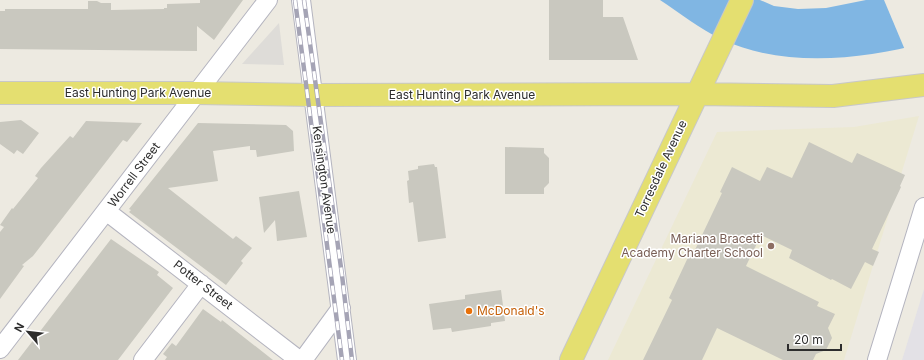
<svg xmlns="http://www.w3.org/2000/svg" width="924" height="360" font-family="Inter,sans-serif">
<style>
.industrial{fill:#e3e1e6}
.education{fill:#ece9d3}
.plaza{fill:#dedcd8}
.water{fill:#80b6e3}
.pier{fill:#edeae1}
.building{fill:#c9c8bf}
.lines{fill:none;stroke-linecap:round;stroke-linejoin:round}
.minor-casing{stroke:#b4b4bf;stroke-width:20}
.major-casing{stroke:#c8c8c8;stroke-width:24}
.minor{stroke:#fff;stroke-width:18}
.major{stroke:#e4df70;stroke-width:22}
.rail-casing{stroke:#a5a4b5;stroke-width:4.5}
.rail{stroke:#fff;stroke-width:3;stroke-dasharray:9;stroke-linecap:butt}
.education-dot{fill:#8d6e63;stroke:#fff;stroke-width:1.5}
.food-dot{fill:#e8710a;stroke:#fff;stroke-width:1.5}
.labels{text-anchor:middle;stroke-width:3;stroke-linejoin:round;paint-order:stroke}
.street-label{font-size:12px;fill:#2d2d2d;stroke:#fff}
.education-label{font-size:12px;fill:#785e54;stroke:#fff;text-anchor:end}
.food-label{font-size:12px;fill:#c56008;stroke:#fff;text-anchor:start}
</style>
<rect width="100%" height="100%" fill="#edeae1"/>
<path class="industrial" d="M924,289V360H902Z"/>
<path class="education" d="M919,116L844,360H608L717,132L854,127Z"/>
<path class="plaza" d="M279,23L284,65L242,64Z"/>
<path class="water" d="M660,0H760L774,6L798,9L826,8L866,0H924V43C861,60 782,68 721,39C700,29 680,13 660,0Z"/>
<path class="pier" d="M884,0H924V45L905,50Z"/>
<path class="building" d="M200,0H243L214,40L197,26V51L0,49V11H5V9H88V1H97L101,3H111V10L164,9V8H167V4L200,3Z
M549,0H603V17H623L638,60H549Z
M21,120L39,133L23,154L17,150L14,154L0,144V122Z
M86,121L142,123L127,142L123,140L33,256L22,265L24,266L0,299V232L4,227L0,225L12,208L13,209L38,178L35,176L41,168L70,136L73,138Z
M198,123L286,125L293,131L294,151L257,157L256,150H250V146L213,151L218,181L168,188L233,239L236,236L252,248L241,261L243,263L226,285L129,212L131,210L129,209Z
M809,142L852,163L857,153L905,175L900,186L901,187L872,249L879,252L873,266L865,262L851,289L832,279L831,280L789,258L792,250L761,235L746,266L819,302L817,306L835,314L828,328L832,338L826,350L816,354L813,360H783L717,328L702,360H643L672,300L669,298L691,251L694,252L722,193L720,192L732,167L760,181L767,167L792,178Z
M505,147L544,148V153L549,158V183L544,188V194H505Z
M434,164L435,167H437L446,238L418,242L413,202L409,203L407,181L409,180L408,171L418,169V166Z
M299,191L307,237L277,241L275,220L264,233L259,197Z
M111,239L159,272L157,275L173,288L160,305L118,360H18Z
M501,290L505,321L491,323V326L452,332L451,328L433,330L429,304L465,299V295Z
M203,309L221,322L222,320L273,360H165L167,357L163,354L172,343L176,346Z"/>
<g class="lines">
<defs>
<path id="minor" d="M301,0L347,360
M106,211L299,360
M0,349L268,0
M143,360L201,284
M303,360L341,308
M877,360L924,207"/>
<path id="major" d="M0,93H196L313,95L697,94L833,96L924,85
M571,360L742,0"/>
</defs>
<use href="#minor" class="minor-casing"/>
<use href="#major" class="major-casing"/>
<use href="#minor" class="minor"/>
<use href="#major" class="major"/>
<defs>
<path id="rail" d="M295,0L342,360
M304,0L342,275L352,360"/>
</defs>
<use href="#rail" class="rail-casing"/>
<use href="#rail" class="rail"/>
</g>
<circle class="education-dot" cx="771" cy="246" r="4"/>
<circle class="food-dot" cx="469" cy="311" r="4"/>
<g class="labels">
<g class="street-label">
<text x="138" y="97">East Hunting Park Avenue</text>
<text x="462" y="99">East Hunting Park Avenue</text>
<text transform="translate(661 169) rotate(-65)" y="4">Torresdale Avenue</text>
<text transform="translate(134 175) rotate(-53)" y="4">Worrell Street</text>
<text transform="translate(324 180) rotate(82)" y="4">Kensington Avenue</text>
<text transform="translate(203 285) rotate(38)" y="4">Potter Street</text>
</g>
<g class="education-label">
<text x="763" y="243">Mariana Bracetti<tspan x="763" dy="14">Academy Charter School</tspan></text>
</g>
<g class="food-label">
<text x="477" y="315">McDonald's</text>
</g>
</g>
<g transform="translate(28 332) rotate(298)" stroke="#ffffff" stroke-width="3" paint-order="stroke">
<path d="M0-3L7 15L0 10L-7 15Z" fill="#2d2d2d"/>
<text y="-6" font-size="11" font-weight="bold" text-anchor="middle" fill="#2d2d2d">N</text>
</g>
<path d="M788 344v6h53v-6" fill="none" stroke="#2d2d2d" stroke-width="2"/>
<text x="794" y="344" font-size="12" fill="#2d2d2d" stroke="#ffffff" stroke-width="3" paint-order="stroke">20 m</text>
</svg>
